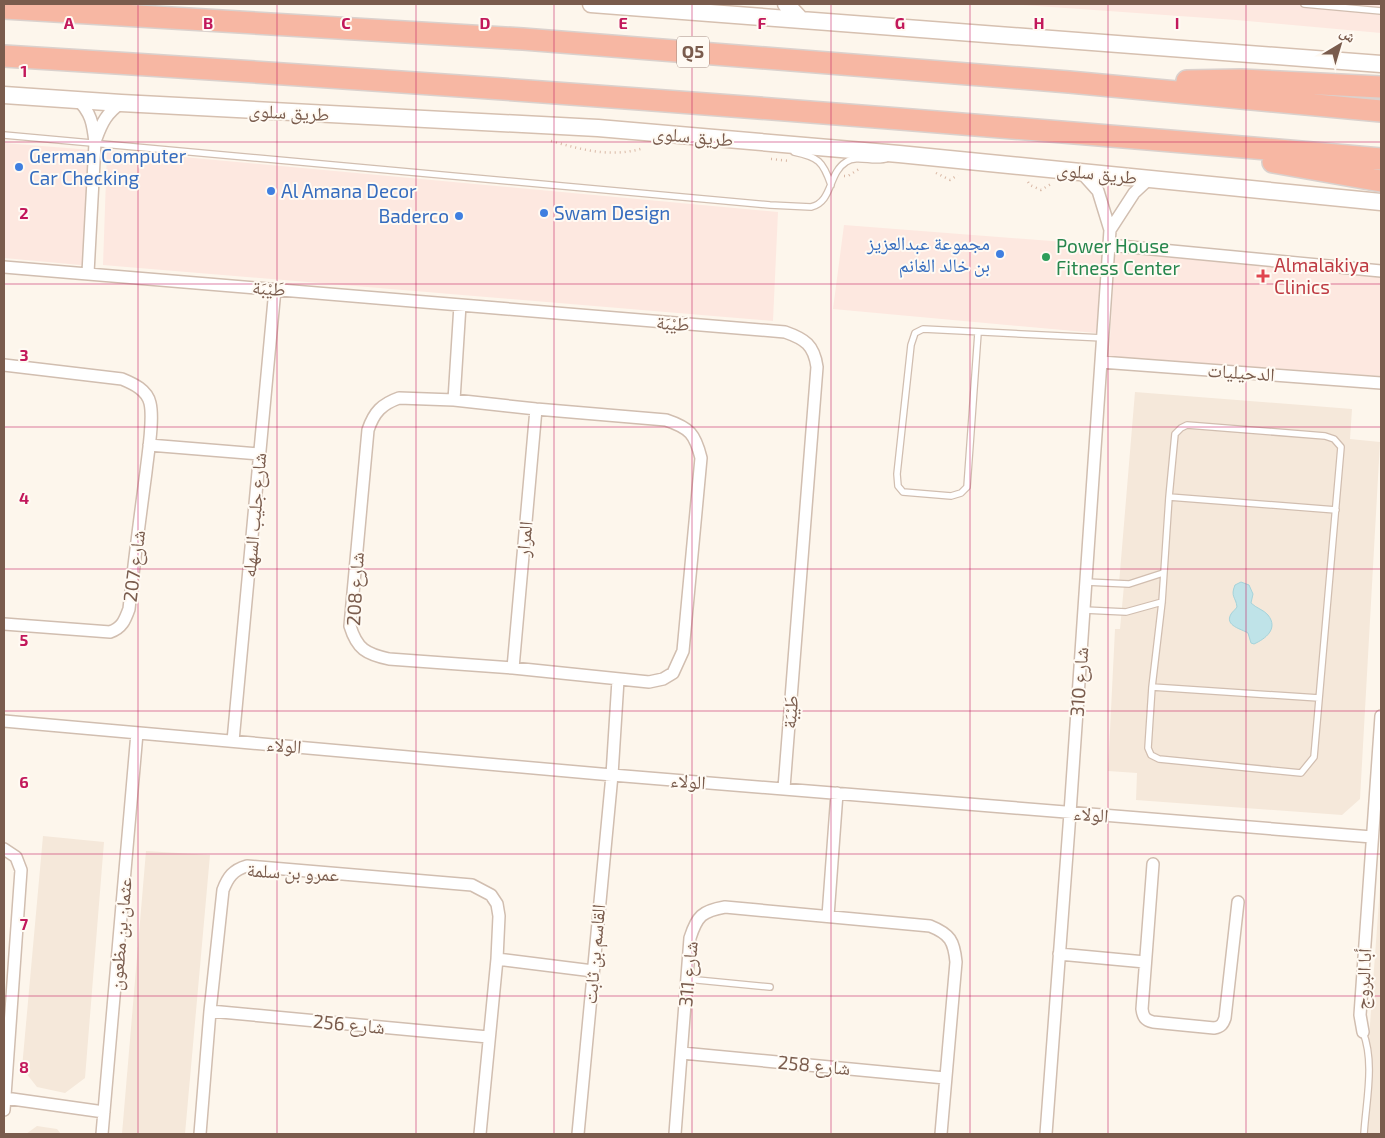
<svg xmlns="http://www.w3.org/2000/svg" width="1385" height="1138" font-family="'Exo 2','Noto Naskh Arabic',sans-serif">
<style>
.residential{fill:#f5e8da}
.commercial{fill:#fde8e0}
.water{fill:#bfe3e8;stroke:#a5d3da}
.lines{fill:none;stroke-linecap:round;stroke-linejoin:round}
.lane-casing{stroke:#d1beb0;stroke-width:8}
.street-casing{stroke:#d1beb0;stroke-width:14}
.secondary-casing{stroke:#d6c0b0;stroke-width:19}
.highway-casing{stroke:#dad1cd;stroke-width:24}
.path{stroke:#d9b8a5;stroke-width:2.5;stroke-dasharray:1 4;stroke-linecap:butt}
.lane{stroke:#fff;stroke-width:5.5}
.street{stroke:#fff;stroke-width:11}
.secondary{stroke:#fff;stroke-width:16}
.highway{stroke:#f7b7a3;stroke-width:21}
.grid{fill:none;stroke:#c2185b;stroke-width:1;stroke-opacity:0.55}
.shop-dot{fill:#3f7fe0;stroke:#fffaf3;stroke-width:2}
.leisure-dot{fill:#2e9e5b;stroke:#fffaf3;stroke-width:2}
.health-dot{fill:#e0444e;stroke:#fffaf3;stroke-width:2}
.labels{text-anchor:middle;stroke-width:4;stroke-linejoin:round;paint-order:stroke}
.shield{fill:#fffaf3;stroke:#a28b7f;stroke-width:1}
.shield-label{font-size:18px;font-weight:bold;fill:#7a5c4d}
.street-label{font-size:19px;fill:#7a5c4d;stroke:#fffaf3}
.shop-label{font-size:19px;fill:#366cbe;stroke:#fffaf3;text-anchor:start}
.leisure-label{font-size:19px;fill:#27864d;stroke:#fffaf3;text-anchor:start}
.health-label{font-size:19px;fill:#be3a42;stroke:#fffaf3;text-anchor:start}
.grid-label{font-size:16px;text-anchor:middle;font-weight:bold;fill:#c2185b;stroke:#fffaf3;stroke-width:4;stroke-linejoin:round;paint-order:stroke}
</style>
<rect width="100%" height="100%" fill="#fdf6ec"/>
<path class="residential" d="M1135,392L1352,409L1350,439L1380,442L1360,799L1342,815L1136,800L1137,773L1108,771L1115,629H1120L1124,585L1119,584Z
M43,836L104,842L85,1078L65,1093L37,1087L22,1068Z
M146,851L210,855L185,1134H122Z
M1381,873V1134H1362Z
M37,1126L57,1129L61,1134H26Z"/>
<path class="commercial" d="M1008,4H1381V33L1236,20Z
M4,143L92,150L91,266L4,258Z
M107,150L778,212L773,321L103,265Z
M844,225L1103,245L1096,333L833,309Z
M1115,253L1381,276V376L1109,356Z"/>
<path class="water" d="M1241,582L1249,585L1253,594L1251,603C1256,608 1264,610 1268,615C1279,629 1265,639 1254,644L1251,643L1248,633C1242,629 1224,626 1231,614C1233,611 1235,610 1237,607C1236,597 1230,597 1235,585Z"/>
<g class="lines">
<defs>
<path id="lane" d="M1304,4L1381,11
M4,135L770,205L811,207C833,202 828,173 846,162C858,154 875,164 888,158
M794,152C818,157 823,161 831,185
M978,333L967,487L961,493L951,496L903,492L898,486L897,474L911,345L915,333L923,329L1103,338
M1187,425L1325,436L1334,439L1341,447L1314,757L1301,773L1159,759L1151,755L1148,748L1152,687L1162,602L1169,497L1175,434L1181,428Z
M1169,497L1336,510
M1086,582L1129,584L1163,573
M1084,610L1126,612L1162,602
M1152,687L1319,698
M687,979L770,987
M1363,1032C1375,1063 1366,1101 1364,1134"/>
<path id="street" d="M77,99C91,112 93,124 95,143L88,273
M96,139C102,122 107,113 121,103
M1110,230L1134,193L1149,179
M1109,245L1381,271
M4,267L785,332C805,339 814,345 817,367L784,788
M1101,362L1381,383
M4,365L122,379C134,384 147,390 150,403C154,420 148,453 146,472C140,517 134,563 129,609C125,620 122,628 110,632L4,624
M399,398L454,400L536,409L666,420C690,428 695,434 701,458L683,651L673,673L663,679L649,682L513,668L389,659C366,654 357,649 350,626L368,430C374,412 382,404 399,398Z
M454,400L460,305
M149,445L260,454
M513,668L536,409
M4,721L612,775L1372,837
M233,741L275,289
M4,849L16,857L21,870L4,1110
M1153,864L1142,1009C1143,1017 1145,1020 1153,1022L1214,1028C1221,1027 1223,1024 1225,1018L1238,902
M828,916L837,793
M1059,954L1145,962
M497,959L593,971
M210,1011L488,1037
M1363,1032L1360,1015L1381,716
M682,1053L945,1078
M5,1098L104,1112
M102,1134L137,733
M200,1134L210,1011L223,890C228,877 233,870 247,866L472,885L491,895L497,904L499,916L497,959L480,1134
M578,1134L612,775L618,680
M675,1134L690,938C697,916 702,911 725,907L930,926C950,934 954,941 956,962L941,1134
M1046,1134L1070,813L1110,230L1098,191L1080,171"/>
<path id="secondary" d="M591,4L1381,64
M786,4L801,20
M4,95L121,103L598,128L899,154L1381,202"/>
<path id="highway" d="M4,8L523,39L1069,82L1381,111
M4,56C463,84 923,119 1381,159
M1187,81L1241,80L1381,87
M1273,162L1381,181"/>
</defs>
<use href="#lane" class="lane-casing"/>
<use href="#street" class="street-casing"/>
<use href="#secondary" class="secondary-casing"/>
<use href="#highway" class="highway-casing"/>
<path class="path" d="M551,141C583,150 611,158 644,148
M771,159L790,161
M936,173L950,180L958,175
M844,176H848L859,169
M1028,182L1030,185L1041,190L1051,184"/>
<use href="#lane" class="lane"/>
<use href="#street" class="street"/>
<use href="#secondary" class="secondary"/>
<use href="#highway" class="highway"/>
</g>
<path class="grid" d="M138,4V1134M277,4V1134M416,4V1134M554,4V1134M692,4V1134M831,4V1134M970,4V1134M1108,4V1134M1246,4V1134M4,142H1381M4,284H1381M4,427H1381M4,569H1381M4,711H1381M4,854H1381M4,996H1381"/>
<g class="shop-dot">
<circle cx="19" cy="167" r="5"/>
<circle cx="271" cy="191" r="5"/>
<circle cx="544" cy="213" r="5"/>
<circle cx="459" cy="216" r="5"/>
<circle cx="1000" cy="254" r="5"/>
</g>
<circle class="leisure-dot" cx="1046" cy="257" r="5"/>
<path class="health-dot" d="M1260.5 268.5h5v5h5v5h-5v5h-5v-5h-5v-5h5z"/>
<g class="labels">
<rect class="shield" x="677" y="36.5" width="32" height="31" rx="4"/>
<g class="shield-label">
<text x="693" y="58">Q5</text>
</g>
<g class="street-label">
<text transform="translate(289 112) rotate(3)" y="7">طريق سلوى</text>
<text transform="translate(693 136) rotate(5)" y="7">طريق سلوى</text>
<text transform="translate(1097 173) rotate(6)" y="7">طريق سلوى</text>
<text transform="translate(269 288) rotate(5)" y="7">طَيْبَة</text>
<text transform="translate(673 323) rotate(5)" y="7">طَيْبَة</text>
<text transform="translate(1241 372) rotate(4)" y="7">الدحيليات</text>
<text transform="translate(254 515) rotate(-85)" y="7">شارع جليب السهله</text>
<text transform="translate(524 539) rotate(-85)" y="7">المرار</text>
<text transform="translate(134 566) rotate(-83)" y="7">شارع 207</text>
<text transform="translate(355 589) rotate(-87)" y="7">شارع 208</text>
<text transform="translate(1079 682) rotate(-86)" y="7">شارع 310</text>
<text transform="translate(790 712) rotate(-85)" y="7">طَيْبَة</text>
<text transform="translate(284 745) rotate(5)" y="7">الولاء</text>
<text transform="translate(688 781) rotate(4)" y="7">الولاء</text>
<text transform="translate(1091 814) rotate(5)" y="7">الولاء</text>
<text transform="translate(293 872) rotate(3)" y="7">عمرو بن سلمة</text>
<text transform="translate(120 934) rotate(-85)" y="7">عثمان بن مظعون</text>
<text transform="translate(594 954) rotate(-85)" y="7">القاسم بن ثابت</text>
<text transform="translate(688 974) rotate(-85)" y="7">شارع 311</text>
<text transform="translate(1363 979) rotate(-87)" y="7">أبا البروج</text>
<text transform="translate(349 1024) rotate(5)" y="7">شارع 256</text>
<text transform="translate(814 1065) rotate(5)" y="7">شارع 258</text>
</g>
<g class="shop-label">
<text x="29" y="163">German Computer<tspan x="29" dy="22">Car Checking</tspan></text>
<text x="281" y="198">Al Amana Decor</text>
<text x="554" y="220">Swam Design</text>
<text x="449" y="223" text-anchor="end">Baderco</text>
<text x="990" y="250" text-anchor="end">مجموعة عبدالعزيز<tspan x="990" dy="22">بن خالد الغانم</tspan></text>
</g>
<g class="leisure-label">
<text x="1056" y="253">Power House<tspan x="1056" dy="22">Fitness Center</tspan></text>
</g>
<g class="health-label">
<text x="1274" y="272">Almalakiya<tspan x="1274" dy="22">Clinics</tspan></text>
</g>
</g>
<g class="grid-label">
<text x="69" y="29">A</text>
<text x="208" y="29">B</text>
<text x="346" y="29">C</text>
<text x="485" y="29">D</text>
<text x="623" y="29">E</text>
<text x="762" y="29">F</text>
<text x="900" y="29">G</text>
<text x="1039" y="29">H</text>
<text x="1177" y="29">I</text>
<text x="24" y="77">1</text>
<text x="24" y="219">2</text>
<text x="24" y="361">3</text>
<text x="24" y="504">4</text>
<text x="24" y="646">5</text>
<text x="24" y="788">6</text>
<text x="24" y="930">7</text>
<text x="24" y="1073">8</text>
</g>
<rect width="1385" height="1138" fill="none" stroke="#7a5c4d" stroke-width="10"/>
<g transform="translate(1340 45) rotate(38)" stroke="#fffaf3" stroke-width="4" paint-order="stroke">
<path d="M0-4L9 19L0 12L-9 19Z" fill="#7a5c4d"/>
<text y="-8" font-size="14" font-weight="bold" text-anchor="middle" fill="#7a5c4d">ش</text>
</g>
</svg>
